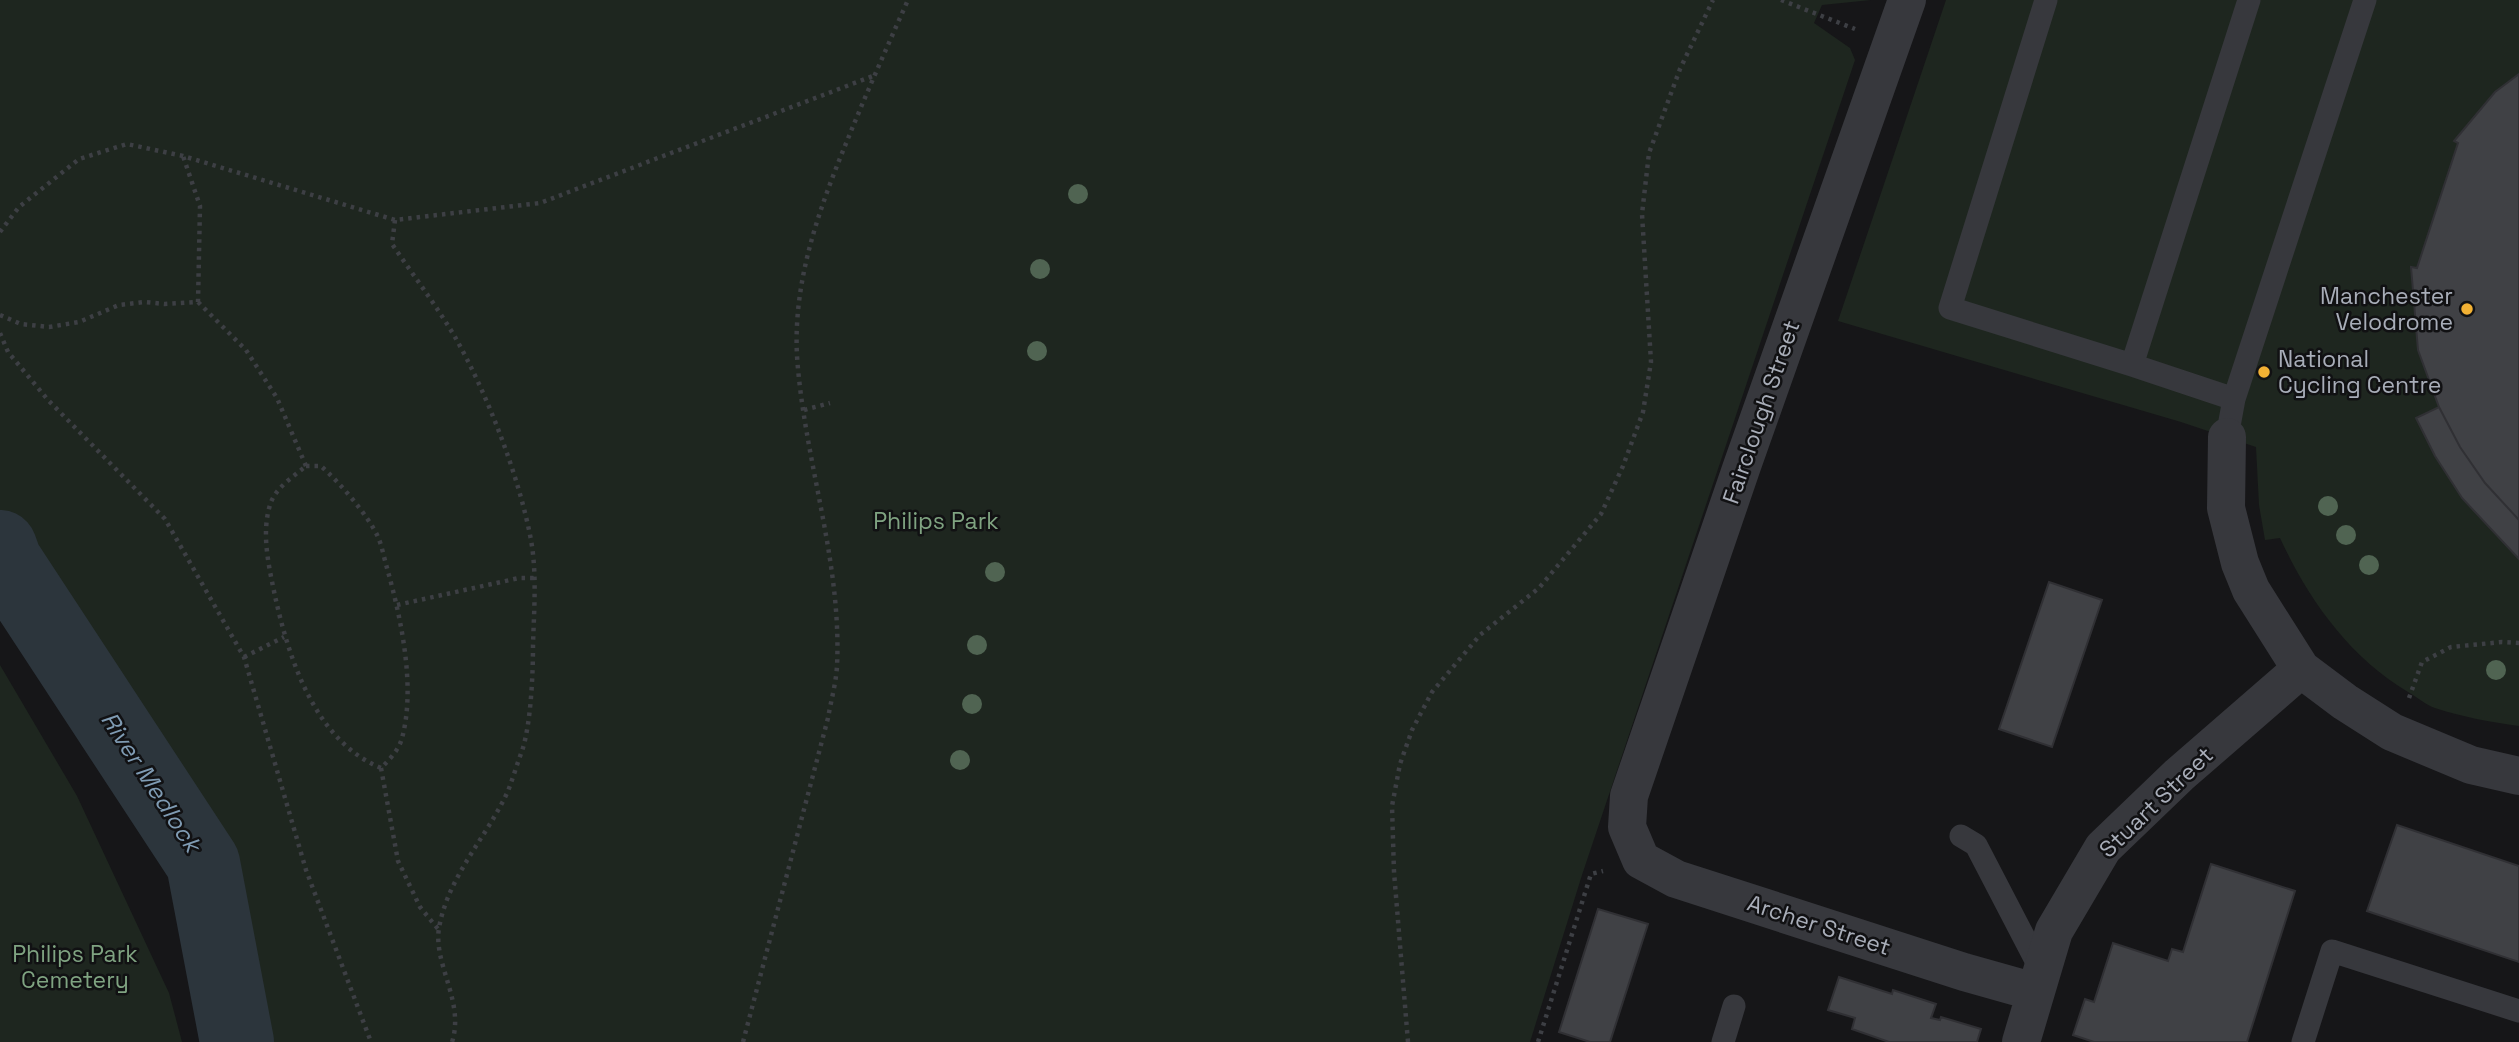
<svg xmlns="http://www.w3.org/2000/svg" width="2519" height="1042" font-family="'Space Grotesk',sans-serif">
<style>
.green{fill:#1e261f}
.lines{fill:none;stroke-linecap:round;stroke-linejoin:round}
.river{stroke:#2c353c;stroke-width:74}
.building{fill:#404145;stroke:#303034;stroke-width:2}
.path{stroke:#3d3f44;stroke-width:4.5;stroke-dasharray:3.5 5;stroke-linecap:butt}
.service{stroke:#37383d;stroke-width:23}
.minor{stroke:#37383d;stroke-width:38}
.tree{fill:#506452}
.poi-dot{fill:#f2b134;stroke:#111113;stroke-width:2.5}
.labels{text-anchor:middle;stroke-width:5;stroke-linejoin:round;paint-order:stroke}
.poi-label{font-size:23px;fill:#a8adb8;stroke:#111113;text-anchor:end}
.street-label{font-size:23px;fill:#a8adb8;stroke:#111113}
.park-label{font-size:23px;fill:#7fa381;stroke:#111113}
.water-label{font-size:24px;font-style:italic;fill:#7f9bb3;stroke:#111113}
</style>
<rect width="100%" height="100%" fill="#161618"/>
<path class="green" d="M0,0H1871L1822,5L1814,23L1850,48L1855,60L1582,875L1530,1042H243L209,858L11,557L0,524Z
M1946,0H2519V726C2491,722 2462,717 2435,708C2426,705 2417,697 2408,692C2349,657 2308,599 2280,538L2265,540L2259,505L2256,447L2181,422L1838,321Z
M0,665L77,796L169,993L182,1042H0Z"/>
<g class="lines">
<path class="river" d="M0,547L5,561L203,863L237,1042"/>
</g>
<path class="building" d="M2519,74V520L2485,483L2460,447L2439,407L2418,350L2411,267L2417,268L2458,143L2454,141L2495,92Z
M2439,407L2460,447L2485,483L2519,520V559L2462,498L2435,456L2416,418Z
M2049,582L2102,600L2052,747L1999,729Z
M2397,825L2519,866V962L2367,911Z
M2211,864L2295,891L2247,1042H2094L2073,1035L2085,999L2094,1002L2113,943L2168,961L2172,949L2183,952Z
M1598,909L1648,924L1610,1042H1590L1559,1032Z
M1839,977L1892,994L1893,990L1936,1004L1931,1018L1940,1020L1941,1017L1981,1029L1977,1042H1889L1852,1029L1855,1018L1828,1010Z"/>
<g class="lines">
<path class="path" d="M1781,0L1855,29
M395,220L392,244C413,275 436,305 455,337C487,393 519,476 531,540C537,574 534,610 533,645C533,674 531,724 522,751C517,764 513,778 508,791C487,837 448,876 439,928C433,964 465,1002 452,1042
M0,232L19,207L79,159L127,144L183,156L395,220L540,203L873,76
M198,302L246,350L277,398L306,466
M0,315L21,324L49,327L79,322L119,305L144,302L165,304L198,302L200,206L183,156
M0,333L8,352L48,400L165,519L244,657L306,870L371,1042
M804,410L830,403
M306,466H321C339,482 368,515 378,537C382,546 384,558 387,568C401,618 416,687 402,738C399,750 389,760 381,768C315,741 289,659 275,596C269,567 261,534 270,505C275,488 293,477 306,466Z
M397,605L519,578H535
M244,657L284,637
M2409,698L2422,662L2451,647L2502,642L2519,643
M381,768L398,861L420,907L438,929
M743,1042L828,718C831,701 836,683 837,666C842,561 804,460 797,356C793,281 819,209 847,141C866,94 887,47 908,0
M1408,1042L1394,872L1392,806L1400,764L1412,730L1432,692L1480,635L1539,588L1601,514L1623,466L1643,412L1651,362L1642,214L1649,153L1680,69L1713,0
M1538,1042L1591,874L1603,871"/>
<path class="service" d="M2046,0L1950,308L2132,365L2234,399
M2132,365L2249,0
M2227,437L2234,399L2365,0
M1961,836L1976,845L2042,972
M1723,1042L1734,1006
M2303,1042L2332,951L2519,1011"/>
<path class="minor" d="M1907,0L1742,466L1629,796L1627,827L1641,860L1676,879L1964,972L2035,992
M2227,437L2226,508L2240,563L2251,590L2301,669L2345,702L2392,732L2471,765L2519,776
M2021,1042L2054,931L2103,848L2179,775L2301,669"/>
</g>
<g class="tree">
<circle cx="1078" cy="194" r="10"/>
<circle cx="1040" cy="269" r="10"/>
<circle cx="1037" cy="351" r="10"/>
<circle cx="2328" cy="506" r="10"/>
<circle cx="2346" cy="535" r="10"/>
<circle cx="2369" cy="565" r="10"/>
<circle cx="995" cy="572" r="10"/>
<circle cx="977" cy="645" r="10"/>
<circle cx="2496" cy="670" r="10"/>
<circle cx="972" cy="704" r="10"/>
<circle cx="960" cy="760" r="10"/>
</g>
<g class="poi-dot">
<circle cx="2467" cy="309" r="7"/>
<circle cx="2264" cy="372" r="7"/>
</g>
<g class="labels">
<g class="poi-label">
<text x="2453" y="304">Manchester<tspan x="2453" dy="26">Velodrome</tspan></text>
<text x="2278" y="367" text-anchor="start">National<tspan x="2278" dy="26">Cycling Centre</tspan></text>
</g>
<g class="street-label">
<text transform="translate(1761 412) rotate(-71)" y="8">Fairclough Street</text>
<text transform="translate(2156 802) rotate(-44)" y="8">Stuart Street</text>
<text transform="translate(1819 925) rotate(18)" y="8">Archer Street</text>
</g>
<g class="park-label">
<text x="936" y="529">Philips Park</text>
<text x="75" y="962">Philips Park<tspan x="75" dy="26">Cemetery</tspan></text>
</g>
<g class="water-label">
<text transform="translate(151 782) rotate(57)" y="8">River Medlock</text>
</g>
</g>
</svg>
